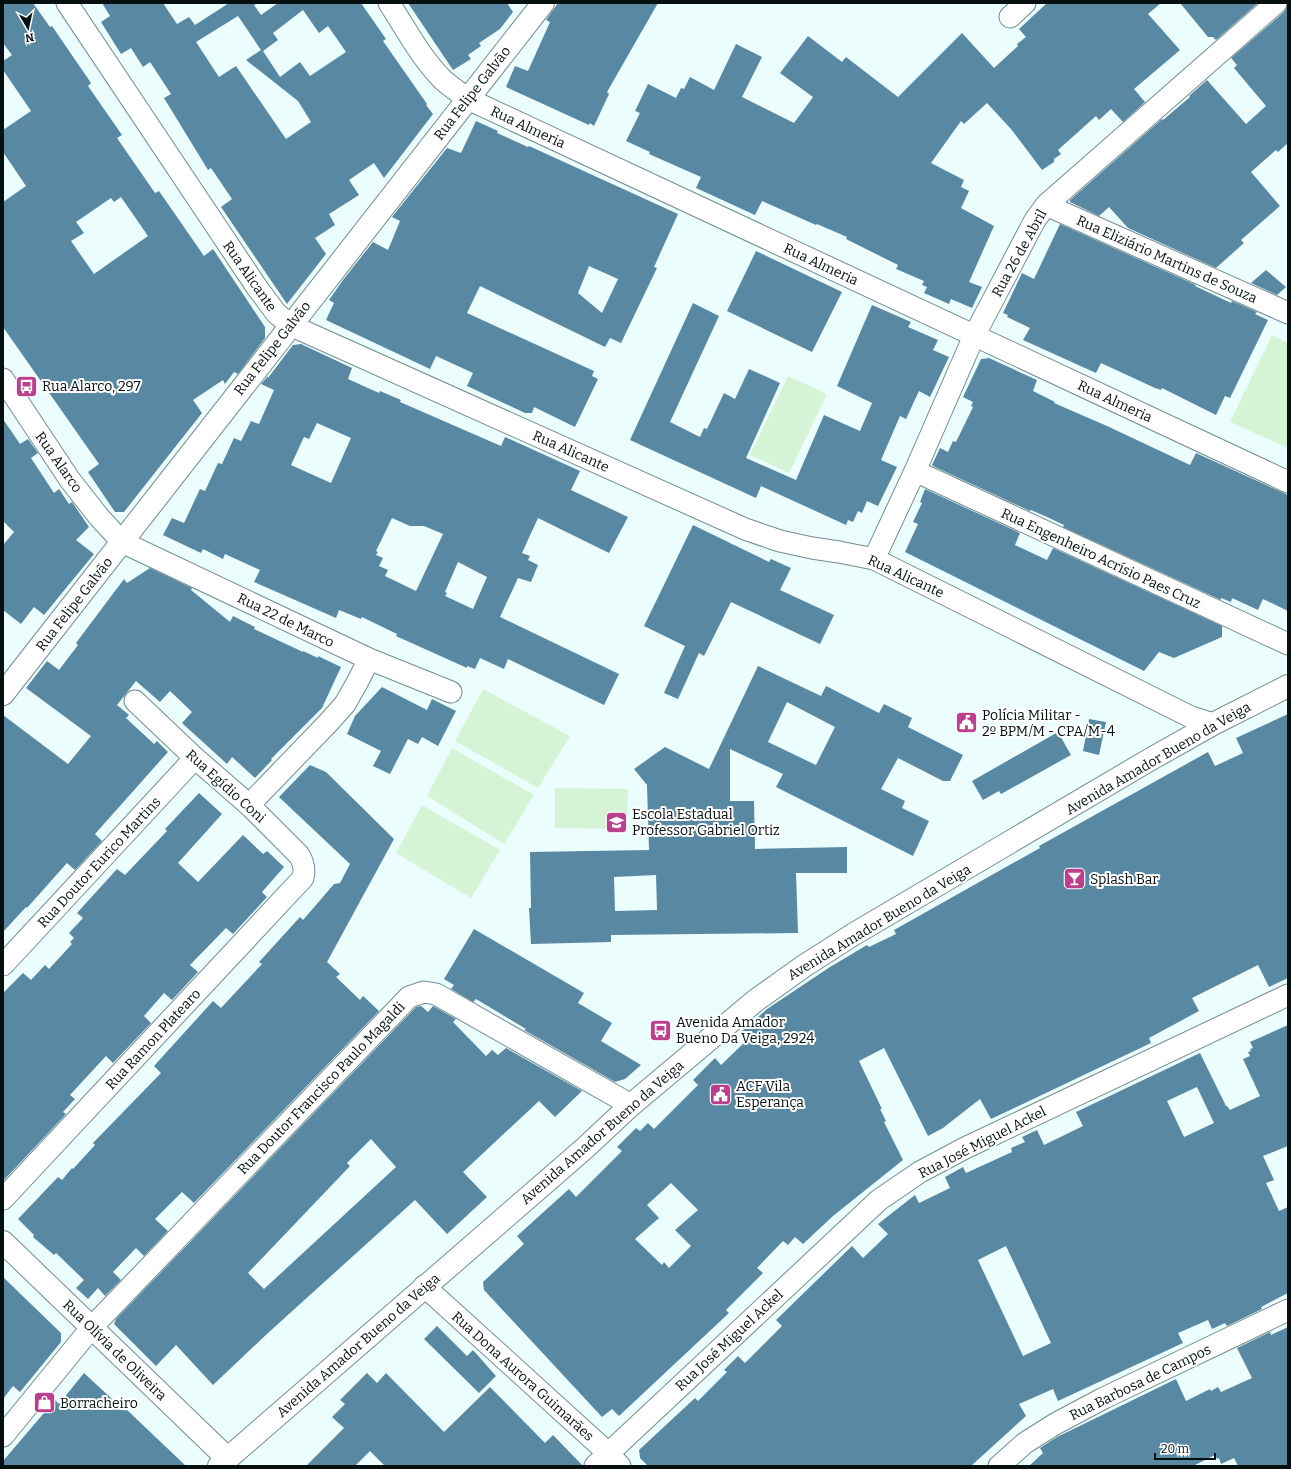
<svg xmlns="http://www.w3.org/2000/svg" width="1291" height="1469" font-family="Bitter,serif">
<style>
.green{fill:#d4f4d5}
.building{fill:#5989a2;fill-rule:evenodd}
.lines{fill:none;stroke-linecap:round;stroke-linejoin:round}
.minor-casing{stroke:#738c8f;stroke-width:23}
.tertiary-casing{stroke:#738c8f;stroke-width:24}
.secondary-casing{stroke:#738c8f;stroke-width:24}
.minor{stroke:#fff;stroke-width:21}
.tertiary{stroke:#fff;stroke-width:22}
.secondary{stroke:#fff;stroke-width:22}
.labels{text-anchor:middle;stroke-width:4;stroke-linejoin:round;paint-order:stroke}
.street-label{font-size:14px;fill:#061011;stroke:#fff}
.poi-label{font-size:14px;fill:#061011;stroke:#fff;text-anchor:start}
</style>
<rect width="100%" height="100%" fill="#ecfdfe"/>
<path class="green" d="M1272,335L1288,343V448L1230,422Z
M788,376L827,394L789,473L750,455Z
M483,689L570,736L538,788L455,741Z
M452,748L534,795L504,844L427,796Z
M555,788L628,789L627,829L555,828Z
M422,805L500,850L471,898L396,853Z"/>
<path class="building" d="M3,3H33L50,27L52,26L91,83L88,86L122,135L117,138L155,193L159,191L204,256L213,249L265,327V338L238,374L234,372L225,384L223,380L193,400L202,413L124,512H115L88,472L99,464L3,327V202L26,186L3,152V130L31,111L3,70V61L12,55L3,43ZM121,197L148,236L94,274L71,241L84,233L76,222L111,198L114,202Z
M102,3H163L177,24L189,17L195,25L229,3H258L254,5L261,15L278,3H361L386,39L383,41L427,104L426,105L433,114L384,178L374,163L349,180L359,195L329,214L335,225L315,238L326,254L287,304L221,207L232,199L211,168L208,170L164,98L171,94L150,62L143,67L131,48L121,54L101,22L110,16ZM303,10L319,33L328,26L346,52L310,76L300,62L280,77L263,51L278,40L273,33ZM238,16L261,50L246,60L298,101L311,122L286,139L236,66L219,77L196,42Z
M408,3H507L513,12L500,29L479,43L481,46L468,55L471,59L453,70Z
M558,3H658L607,92L609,94L594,126L590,123L589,125L506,87L515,66L528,71L550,22L546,20Z
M1047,3H1161L1148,14L1180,50L1134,89L1145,102L1123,122L1111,109L1099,120L1096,116L1058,150L1061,154L1054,159V162L1042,170L1011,129L987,103L964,124L961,121L931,163L964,180L961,187L969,191L961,208L994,226L969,282L982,287L972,308L951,299L949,304L924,293L927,287L922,285L924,281L896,269L898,265L846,239L847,237L817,224L816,225L762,201L755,215L696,188L701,177L649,154L650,152L626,141L640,113L635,111L648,84L676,98L681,88L684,89L690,77L714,90L736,44L762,57L742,97L794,123L813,97L780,73L808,36L842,62L846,57L898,97L962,33L994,68L1018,46L1017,44L1026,37L1019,29Z
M1180,3H1258L1216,40L1213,37H1208Z
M1288,3V143L1278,152L1276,150L1251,172L1280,206L1241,240L1244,243L1216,268L1128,228L1109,207L1099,216L1070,202V200L1162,119L1163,120L1190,97L1189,96L1207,80L1246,124L1266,106L1234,68L1237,65L1231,58L1284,12Z
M476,121L498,131L497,133L528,147L529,146L678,214L654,267L657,268L621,343L610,338L605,347L480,286L467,313L594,371L592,376L598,379L575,427L534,407L532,413H525L467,386L473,373L436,356L430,369L326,320L334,303L329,300L343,280L373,242L388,250L400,221L392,217L447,148L461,153ZM589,266L618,279L602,313L578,293Z
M1060,224L1196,285L1195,286L1231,303L1232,301L1257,312L1255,314L1268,320L1230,398L1225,396L1216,415L1162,388L1161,390L1155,388L1101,363L1096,373L1023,340L1030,328L1007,317L1008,315L1003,313L1022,273L1034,279Z
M756,251L842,292L812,352L727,311Z
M1266,270L1286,287L1277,295L1251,283Z
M693,303L719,316L670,422L700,437L704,428L707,429L724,393L735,399L749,369L780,383L746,458L796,480L824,415L860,431L872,403L837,386L872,305L911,322L908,327L938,340L933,350L949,357L930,397L919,391L906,419L900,416L881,460L897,467L878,506L867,501L862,513L858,511L853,522L848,520L846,525L761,486L756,498L630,440Z
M301,344L352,368L348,379L379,393L380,391L401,400L400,402L501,446L505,437L580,471L571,490L628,517L609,553L538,518L522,553L530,556L528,560L538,565L531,582L518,578L500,617L619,674L604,705L508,659L504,669L480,658L475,669L467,666V668L396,636L397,634L362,617L361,619L339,610L336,618L254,582L260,570L225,554L223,559L203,549L201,553L163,535L172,518L184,523L200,489L205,491L218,463L222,464L234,438L241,441L251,421L259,424L274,390L261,384L268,376V378L293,345ZM317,423L351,438L331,483L291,465L304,437L309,439ZM392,518L410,526H424L443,534L416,591L385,576L388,570L379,566L383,558L376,555L378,552L376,551ZM458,562L487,577L473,609L445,596L447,593L445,592Z
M989,358L1037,380L1033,391L1055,402L1054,403L1107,426L1190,465L1196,453L1288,495V611L1263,599L1258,610L1232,598L1231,602L1221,598V600L1063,527L1064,525L1047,517L1031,510L1030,511L935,467L932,465L940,448L948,452L953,441L956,442L973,407L971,406L973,402L963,397L981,359Z
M3,419L20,444L28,439L38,453L31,458L54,493L59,489L69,504L72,502L89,527L76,540L94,554L44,615L34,607L21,624L3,610V545L14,532L3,521Z
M925,489L1020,533L1015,545L1047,560L1053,548L1222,626V637L1174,658L1159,652L1144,671L905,552L918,524L913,522L922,503L920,502Z
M693,525L769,562L771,559L791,568L780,590L834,615L820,644L731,602L704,656L699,653L678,699L664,693L685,646L644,626Z
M150,568L192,588L191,590L230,622L233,616L255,627L254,629L303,652V651L318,658V656L341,667L322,708L271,759L272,760L255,778L232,757L227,764L182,723L192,712L170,691L160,702L136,681L117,705L129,715L126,718L154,744L157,741L168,752L95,834L102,841L75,870L67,863L27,908L26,907L3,932V715L68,764L91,736L26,688L47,661L59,670L78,645L76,643L124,579L127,583Z
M758,666L821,696L826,686L879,713L884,704L912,718L908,727L963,755L950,781H943L898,758L881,789L905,801L902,808L929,821L913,856L776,787L783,774L730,749V801H754L755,849L847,847V873H796L798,933L611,935V942L531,944L529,908H531L530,852L649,850L647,785L634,769L665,747L709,769ZM787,702L835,727L816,765L768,742ZM656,875L657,910L615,911L614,877Z
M382,687L427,710L432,699L456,711L438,746L422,737L418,744L408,739L390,774L373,766L381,751L347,734L355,716Z
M1288,714V978L1269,987L1258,965L1192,998L1199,1011L1149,1038L1151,1043L991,1119L980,1099L943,1128L928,1136L884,1048L859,1061L882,1109H880L886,1121L884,1122L903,1160L833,1216L803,1244L795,1237L788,1245L783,1241L757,1268L763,1273L726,1310L729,1313L619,1416L612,1409L602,1417L484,1290L483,1282L524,1244L517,1236L569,1189L576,1197L622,1151L617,1147L636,1128L640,1131L648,1123L654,1129L698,1085L693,1080L715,1058L721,1065L748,1039L741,1032L767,1009L830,967L867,945L869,947L896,934L894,930L1040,848L1039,846L1208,752L1215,766L1243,753L1236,738ZM671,1183L698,1210L675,1230L691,1246L669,1268L664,1262L662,1265L635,1239L659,1218L647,1205Z
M1089,719L1106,722L1099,755L1083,751Z
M1058,732L1071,755L1001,794L999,791L983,800L972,781Z
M310,765L326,772L394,839L327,962L340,974L336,977L360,1000L363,996L379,1011L194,1203L182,1192L155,1219L168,1231L144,1256L136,1248L113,1272L121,1280L105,1296L98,1288L88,1299L76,1288L84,1280L56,1253L54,1255L33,1237L34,1235L18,1219L58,1177L62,1180L72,1168L73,1169L95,1145L93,1143L161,1073L154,1066L213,1001L221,1008L262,964L259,962L300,917L303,920L334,884L340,883L350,864L279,797Z
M199,793L222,814L178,863L198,882L243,835L263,854L267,851L284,867L262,892L267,897L233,934L226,928L190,965L198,972L172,1000L164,993L144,1016L151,1023L113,1063L106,1056L70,1095L75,1099L63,1112L66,1114L3,1181V993L23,973L31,980L45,965L49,969L72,944L70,942L74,938L69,933L83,918L77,913L117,869L125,875L167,831L165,829Z
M474,929L584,993L578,1003L612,1023L601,1041L641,1065L625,1079L615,1082L524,1030L526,1029L476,999L473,1002L451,989L454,985L444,979Z
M421,1006L428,1012L433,1006L456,1019L453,1022L486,1056L492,1050L498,1055L506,1048L582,1091L555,1117L539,1101L463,1172L487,1197L447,1234L415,1200L268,1333L213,1385L176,1345L156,1366L114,1324L116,1319L416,1007ZM371,1139L396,1167L264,1289L248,1273L350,1166L347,1163Z
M1288,1025V1146L1263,1156L1274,1180L1266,1183L1279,1211L1288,1207V1293L1261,1307L1262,1309L1227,1326L1225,1323L1212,1329L1208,1320L1178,1333L1183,1343L1058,1401L1053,1389L1019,1404L1026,1416L971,1466H648L640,1458L639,1450L695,1398L698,1401L727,1372L724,1370L738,1356L745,1363L782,1326L776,1320L852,1246L863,1258L888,1234L878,1224L915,1195L919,1203L950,1188L945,1177L963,1167L966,1173L1012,1152L1011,1148L1025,1142L1022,1137L1037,1130L1044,1145L1083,1126L1076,1112L1200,1053L1226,1106H1227L1230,1110L1260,1096L1243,1059L1250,1056L1248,1052L1251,1051L1250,1049L1253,1048L1250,1042ZM1197,1087L1214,1123L1184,1137L1167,1101ZM1006,1246L1051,1343L1023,1356L978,1260Z
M3,1277L61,1333V1342L20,1392L13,1386L3,1399Z
M437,1326L467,1356L473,1350L496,1376L479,1393L424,1339Z
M1288,1327V1466H1238L1234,1458L1221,1464L1219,1458L1217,1459L1215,1455L1193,1466H1029L1043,1453L1040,1448L1057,1437L1176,1379L1186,1401L1210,1389L1211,1391L1218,1387L1221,1392L1252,1378L1237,1348L1270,1332L1271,1335Z
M84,1373L125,1411L126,1409L186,1466H3V1461L55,1400L59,1404Z
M367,1373L377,1383L386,1373L444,1432L490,1387L545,1443L553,1435L583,1466H385L370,1451L355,1466H306L344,1428L332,1417L345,1404L340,1400Z"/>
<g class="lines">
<defs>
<path id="minor" d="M67,3L256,286L276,313L290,325L745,529L780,541L812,548L839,552L874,559L1191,717L1213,724
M389,3C406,29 421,58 443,80C451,87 460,93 468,99L1288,482
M1010,17L1025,3
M1046,205L1288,313
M3,379L70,480L99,517L122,542L369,659L451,692
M915,471L1288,644
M874,559L915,471L974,336L1035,220L1046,205L1276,3
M249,805L328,723L345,704L358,681L369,659
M3,965L195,758
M3,1199L303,878C305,869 304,863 299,855L249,805L195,758L135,701
M424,1286L608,1453L620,1466
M3,1436L92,1327L409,997L424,992L436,994L631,1105
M595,1466L879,1200L920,1172L965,1148L1288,995
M999,1466L1025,1443L1055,1424L1104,1398L1288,1310"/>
<path id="tertiary" d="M3,694L543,3"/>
<path id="secondary" d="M3,1242L227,1458
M219,1466L585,1148L631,1105L755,1001L804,966L854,934L1151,759L1213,724L1288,686"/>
</defs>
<use href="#minor" class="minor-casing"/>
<use href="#tertiary" class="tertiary-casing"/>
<use href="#secondary" class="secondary-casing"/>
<use href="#minor" class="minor"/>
<use href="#tertiary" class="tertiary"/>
<use href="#secondary" class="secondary"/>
</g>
<defs>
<symbol id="bus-square" viewBox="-11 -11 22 22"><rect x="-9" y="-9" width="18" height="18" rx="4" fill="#bc3f8d" stroke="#fff"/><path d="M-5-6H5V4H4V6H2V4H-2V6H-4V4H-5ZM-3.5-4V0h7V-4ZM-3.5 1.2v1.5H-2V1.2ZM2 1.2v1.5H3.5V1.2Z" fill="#fff"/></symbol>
<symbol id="civic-square" viewBox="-11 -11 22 22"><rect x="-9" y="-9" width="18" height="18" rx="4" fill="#bc3f8d" stroke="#fff"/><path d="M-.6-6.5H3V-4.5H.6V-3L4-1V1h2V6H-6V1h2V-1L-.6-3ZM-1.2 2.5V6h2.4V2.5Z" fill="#fff"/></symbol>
<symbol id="school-square" viewBox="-11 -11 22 22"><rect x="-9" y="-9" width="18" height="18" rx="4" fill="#bc3f8d" stroke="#fff"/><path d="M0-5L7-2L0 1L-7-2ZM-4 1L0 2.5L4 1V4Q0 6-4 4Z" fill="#fff"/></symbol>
<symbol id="bar-square" viewBox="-11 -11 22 22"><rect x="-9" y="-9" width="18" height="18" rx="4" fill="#bc3f8d" stroke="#fff"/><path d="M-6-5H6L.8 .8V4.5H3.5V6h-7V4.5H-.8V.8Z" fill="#fff"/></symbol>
<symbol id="shop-square" viewBox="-11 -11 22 22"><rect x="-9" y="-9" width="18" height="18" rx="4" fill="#bc3f8d" stroke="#fff"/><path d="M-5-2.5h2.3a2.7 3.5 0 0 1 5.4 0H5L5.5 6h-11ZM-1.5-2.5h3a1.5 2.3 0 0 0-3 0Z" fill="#fff"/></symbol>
</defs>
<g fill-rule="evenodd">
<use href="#bus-square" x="14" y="374" width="25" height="25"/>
<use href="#civic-square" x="954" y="710" width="25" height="25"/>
<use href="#school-square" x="604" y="810" width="25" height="25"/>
<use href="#bar-square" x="1062" y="866" width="25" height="25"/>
<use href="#bus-square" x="648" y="1018" width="25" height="25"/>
<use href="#civic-square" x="708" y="1082" width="25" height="25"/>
<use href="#shop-square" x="32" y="1390" width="25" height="25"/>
</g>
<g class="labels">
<g class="street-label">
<text transform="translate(472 93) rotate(-52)" y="5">Rua Felipe Galvão</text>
<text transform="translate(528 127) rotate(25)" y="5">Rua Almeria</text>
<text transform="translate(1019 253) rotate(-61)" y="5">Rua 26 de Abril</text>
<text transform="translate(1167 259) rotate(24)" y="5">Rua Eliziário Martins de Souza</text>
<text transform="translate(821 264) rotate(25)" y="5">Rua Almeria</text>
<text transform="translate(250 276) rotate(55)" y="5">Rua Alicante</text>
<text transform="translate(272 348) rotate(-52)" y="5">Rua Felipe Galvão</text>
<text transform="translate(1115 401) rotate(25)" y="5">Rua Almeria</text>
<text transform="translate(571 451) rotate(24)" y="5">Rua Alicante</text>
<text transform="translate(59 462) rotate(55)" y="5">Rua Alarco</text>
<text transform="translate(1101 558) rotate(25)" y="5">Rua Engenheiro Acrísio Paes Cruz</text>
<text transform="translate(906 576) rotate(25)" y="5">Rua Alicante</text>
<text transform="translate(74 604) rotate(-52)" y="5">Rua Felipe Galvão</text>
<text transform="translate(286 620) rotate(26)" y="5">Rua 22 de Marco</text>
<text transform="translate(1158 758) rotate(-30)" y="5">Avenida Amador Bueno da Veiga</text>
<text transform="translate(226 786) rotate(42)" y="5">Rua Egídio Coni</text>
<text transform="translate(99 862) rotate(-47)" y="5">Rua Doutor Eurico Martins</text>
<text transform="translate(879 922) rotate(-31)" y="5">Avenida Amador Bueno da Veiga</text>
<text transform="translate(153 1039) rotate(-47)" y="5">Rua Ramon Platearo</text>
<text transform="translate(321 1088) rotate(-46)" y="5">Rua Doutor Francisco Paulo Magaldi</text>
<text transform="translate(602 1132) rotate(-41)" y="5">Avenida Amador Bueno da Veiga</text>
<text transform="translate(982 1142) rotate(-27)" y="5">Rua José Miguel Ackel</text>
<text transform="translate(729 1340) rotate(-43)" y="5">Rua José Miguel Ackel</text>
<text transform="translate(358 1345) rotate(-41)" y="5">Avenida Amador Bueno da Veiga</text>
<text transform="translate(115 1350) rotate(44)" y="5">Rua Olívia de Oliveira</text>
<text transform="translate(523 1376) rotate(42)" y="5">Rua Dona Aurora Guimarães</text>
<text transform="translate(1140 1382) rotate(-26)" y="5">Rua Barbosa de Campos</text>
</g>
<g class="poi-label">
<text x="42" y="391">Rua Alarco, 297</text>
<text x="982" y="720">Polícia Militar -<tspan x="982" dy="16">2º BPM/M - CPA/M-4</tspan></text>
<text x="632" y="819">Escola Estadual<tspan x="632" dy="16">Professor Gabriel Ortiz</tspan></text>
<text x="1090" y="884">Splash Bar</text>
<text x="676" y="1027">Avenida Amador<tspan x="676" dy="16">Bueno Da Veiga, 2924</tspan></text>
<text x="736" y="1091">ACF Vila<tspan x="736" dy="16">Esperança</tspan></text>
<text x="60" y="1408">Borracheiro</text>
</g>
</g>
<rect width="1291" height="1469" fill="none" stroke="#061011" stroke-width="8"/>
<g transform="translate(28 28) rotate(171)" stroke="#ffffff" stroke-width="3" paint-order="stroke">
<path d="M0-3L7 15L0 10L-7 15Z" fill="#061011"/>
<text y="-6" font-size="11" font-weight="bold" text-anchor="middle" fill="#061011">N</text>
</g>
<path d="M1155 1453v6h60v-6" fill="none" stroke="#061011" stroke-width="2"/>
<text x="1161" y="1453" font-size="12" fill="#061011" stroke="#ffffff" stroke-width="3" paint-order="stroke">20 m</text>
</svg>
